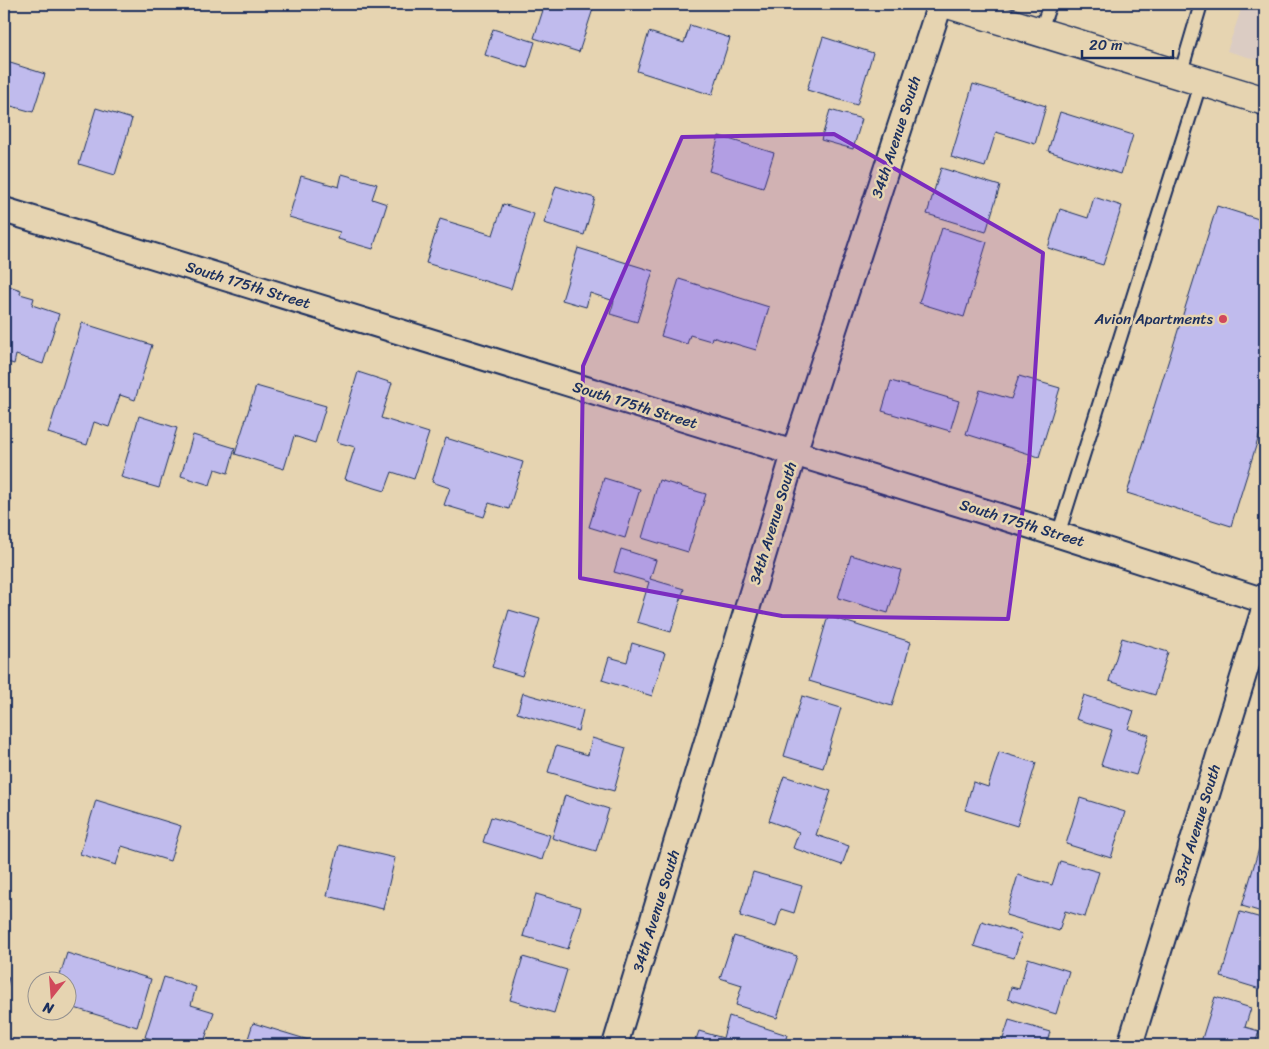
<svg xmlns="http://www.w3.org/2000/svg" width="1269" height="1049" font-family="Sriracha,sans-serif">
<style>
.built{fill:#dbccc3}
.building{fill:#c0bbed;stroke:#1b2f5e}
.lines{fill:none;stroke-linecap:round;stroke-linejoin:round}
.lane-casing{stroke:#1b2f5e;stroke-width:16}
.street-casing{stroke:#1b2f5e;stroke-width:28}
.secondary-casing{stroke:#1b2f5e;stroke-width:31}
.lane{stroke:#e6d4b1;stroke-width:12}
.street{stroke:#e6d4b1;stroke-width:24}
.secondary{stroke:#e6d4b1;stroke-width:28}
.marked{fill:#7b2cbf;fill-opacity:0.2;stroke:#7b2cbf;stroke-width:4;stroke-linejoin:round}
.poi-dot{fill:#d1495b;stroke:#e6d4b1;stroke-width:2}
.labels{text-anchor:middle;stroke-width:5;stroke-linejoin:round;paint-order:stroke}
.street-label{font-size:15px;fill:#1b2f5e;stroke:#e6d4b1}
.poi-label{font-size:15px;fill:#1b2f5e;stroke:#e6d4b1;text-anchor:end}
</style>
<rect width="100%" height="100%" fill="#e6d4b1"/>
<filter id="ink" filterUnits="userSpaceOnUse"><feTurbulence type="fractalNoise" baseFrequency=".02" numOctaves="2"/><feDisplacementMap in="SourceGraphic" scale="10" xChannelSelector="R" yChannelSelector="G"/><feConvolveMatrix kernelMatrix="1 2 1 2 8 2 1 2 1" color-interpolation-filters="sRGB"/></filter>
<g filter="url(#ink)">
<path class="built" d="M1243,4H1265V62L1227,51Z"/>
<path class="building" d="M545,4H577L593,9L579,52L534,38Z
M690,25L730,38L712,95L637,71L649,32L684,43Z
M493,29L535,42L527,68L485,55Z
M823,37L873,53L857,105L807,90Z
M4,61L45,74L33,112L4,104Z
M973,84L1046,106L1035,144L996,132L985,167L951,157Z
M96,108L132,119L115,175L79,164Z
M830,110L862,119L853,149L821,140Z
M1060,112L1133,135L1121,174L1048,151Z
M719,136L774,153L763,188L709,171Z
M941,168L1000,186L986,232L927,214Z
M342,174L377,184L372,199L387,204L373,249L338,239L340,232L289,217L301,176L339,187Z
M556,186L595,198L584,235L544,223Z
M1094,197L1122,206L1103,265L1048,248L1060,209L1088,218Z
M503,204L534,214L511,289L426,263L440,219L493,235Z
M1217,206L1265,221V417L1231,526L1127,493Z
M942,228L987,242L964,317L919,303Z
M578,248L653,271L637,322L610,314L614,301L590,293L586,307L562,300Z
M679,279L769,307L756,350L712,337L711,341L690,335L687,344L661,336Z
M6,285L21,290L20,294L34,298L32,305L59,314L43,364L16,355L14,364L4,361Z
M82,323L152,345L135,400L120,395L109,427L94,422L87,445L48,433Z
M358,372L392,383L381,418L429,433L414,479L392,472L385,491L345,479L355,447L337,442Z
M1019,376L1060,388L1039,457L966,434L980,390L1011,399Z
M891,381L959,401L950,431L882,411Z
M256,386L326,406L315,443L294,436L284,469L235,454Z
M139,416L177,428L159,488L121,477Z
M193,435L235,448L228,473L215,469L210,485L181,476Z
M446,438L523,462L509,509L489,503L484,517L444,505L450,488L432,482Z
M604,478L640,489L625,538L589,527Z
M659,480L706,494L688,552L642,538Z
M4,497L11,499L4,521Z
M1265,509V522L1260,512Z
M621,549L656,560L650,579L684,589L671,632L637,622L649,582L614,572Z
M851,555L901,570L888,613L838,598Z
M509,610L540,619L522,676L492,667Z
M828,616L911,642L892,706L809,681Z
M1122,638L1168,652L1155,695L1109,681Z
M632,643L665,653L652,696L602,680L609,657L627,662Z
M523,693L583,710L578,731L517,713Z
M1084,695L1134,711L1128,729L1149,735L1136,775L1101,765L1112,730L1076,719Z
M802,696L841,708L823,768L784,756Z
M592,738L626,748L614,791L548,772L556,746L588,755Z
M999,752L1036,763L1017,826L965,810L973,782L988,787Z
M784,776L831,791L816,835L849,846L842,865L793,848L799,832L769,821Z
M565,795L609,809L596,851L552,838Z
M1080,798L1125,812L1111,858L1066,844Z
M96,800L181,826L170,861L122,846L116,865L80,854Z
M491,817L550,835L542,860L483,842Z
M1263,835L1265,836V913L1242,906Z
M339,845L395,858L383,909L327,896Z
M1060,861L1099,872L1085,917L1065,911L1059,931L1006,915L1018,875L1052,885Z
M753,872L802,886L794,913L781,909L776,927L740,916Z
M536,894L581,907L568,949L523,936Z
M1240,912L1265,919V970L1260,989L1221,977Z
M982,921L1022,934L1014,958L974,946Z
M734,936L797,956L777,1018L736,1005L742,985L720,978Z
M67,953L151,979L137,1027L68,1006V982H58Z
M523,957L567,970L554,1013L510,1000Z
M1028,958L1069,971L1056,1014L1008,999L1011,987L1019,989Z
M4,977L9,978L4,995Z
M164,977L196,987L191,1005L214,1012L203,1045H171L145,1037Z
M1215,997L1251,1008L1245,1027L1259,1031L1255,1045H1200Z
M729,1016L787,1035L784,1045H694L699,1031L723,1038Z
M1009,1020L1050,1032L1046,1045H1001Z
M253,1023L325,1045H246Z"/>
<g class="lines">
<defs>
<path id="lane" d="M1040,32L1050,4
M1180,75L1201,4
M1058,535L1201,81"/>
<path id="street" d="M4,210L1028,525L1265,601
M615,1045L800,434L940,4
M1130,1045L1265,606"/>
<path id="secondary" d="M948,4L1265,101"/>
</defs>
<use href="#lane" class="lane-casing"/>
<use href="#street" class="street-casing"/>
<use href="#secondary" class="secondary-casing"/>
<use href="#lane" class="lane"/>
<use href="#street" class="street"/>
<use href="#secondary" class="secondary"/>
</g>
</g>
<path class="marked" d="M834,134L1043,253L1029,463L1008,619L782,616L580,578L583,366L682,137Z"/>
<circle class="poi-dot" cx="1223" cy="319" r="5"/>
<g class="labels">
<g class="street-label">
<text transform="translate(896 137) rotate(-72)" y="5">34th Avenue South</text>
<text transform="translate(248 285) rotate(17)" y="5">South 175th Street</text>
<text transform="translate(635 405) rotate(17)" y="5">South 175th Street</text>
<text transform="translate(773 523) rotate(-73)" y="5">34th Avenue South</text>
<text transform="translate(1022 523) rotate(17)" y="5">South 175th Street</text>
<text transform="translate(1197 825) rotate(-73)" y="5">33rd Avenue South</text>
<text transform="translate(656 911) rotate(-73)" y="5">34th Avenue South</text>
</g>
<g class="poi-label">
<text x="1213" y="324">Avion Apartments</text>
</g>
</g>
<rect width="1269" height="1049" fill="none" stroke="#e6d4b1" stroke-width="20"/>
<rect x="10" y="10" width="1249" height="1029" fill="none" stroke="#1b2f5e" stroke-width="2" filter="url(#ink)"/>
<g transform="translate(52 996) rotate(197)"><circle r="24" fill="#e6d4b1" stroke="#959290"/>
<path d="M0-4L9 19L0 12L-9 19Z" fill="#d1495b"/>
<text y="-8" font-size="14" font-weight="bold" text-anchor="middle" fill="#1b2f5e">N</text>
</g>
<path d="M1082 50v8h91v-8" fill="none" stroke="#1b2f5e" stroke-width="2.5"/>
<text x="1089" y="50" font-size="15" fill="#1b2f5e" stroke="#e6d4b1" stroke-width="4" paint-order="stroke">20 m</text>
</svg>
